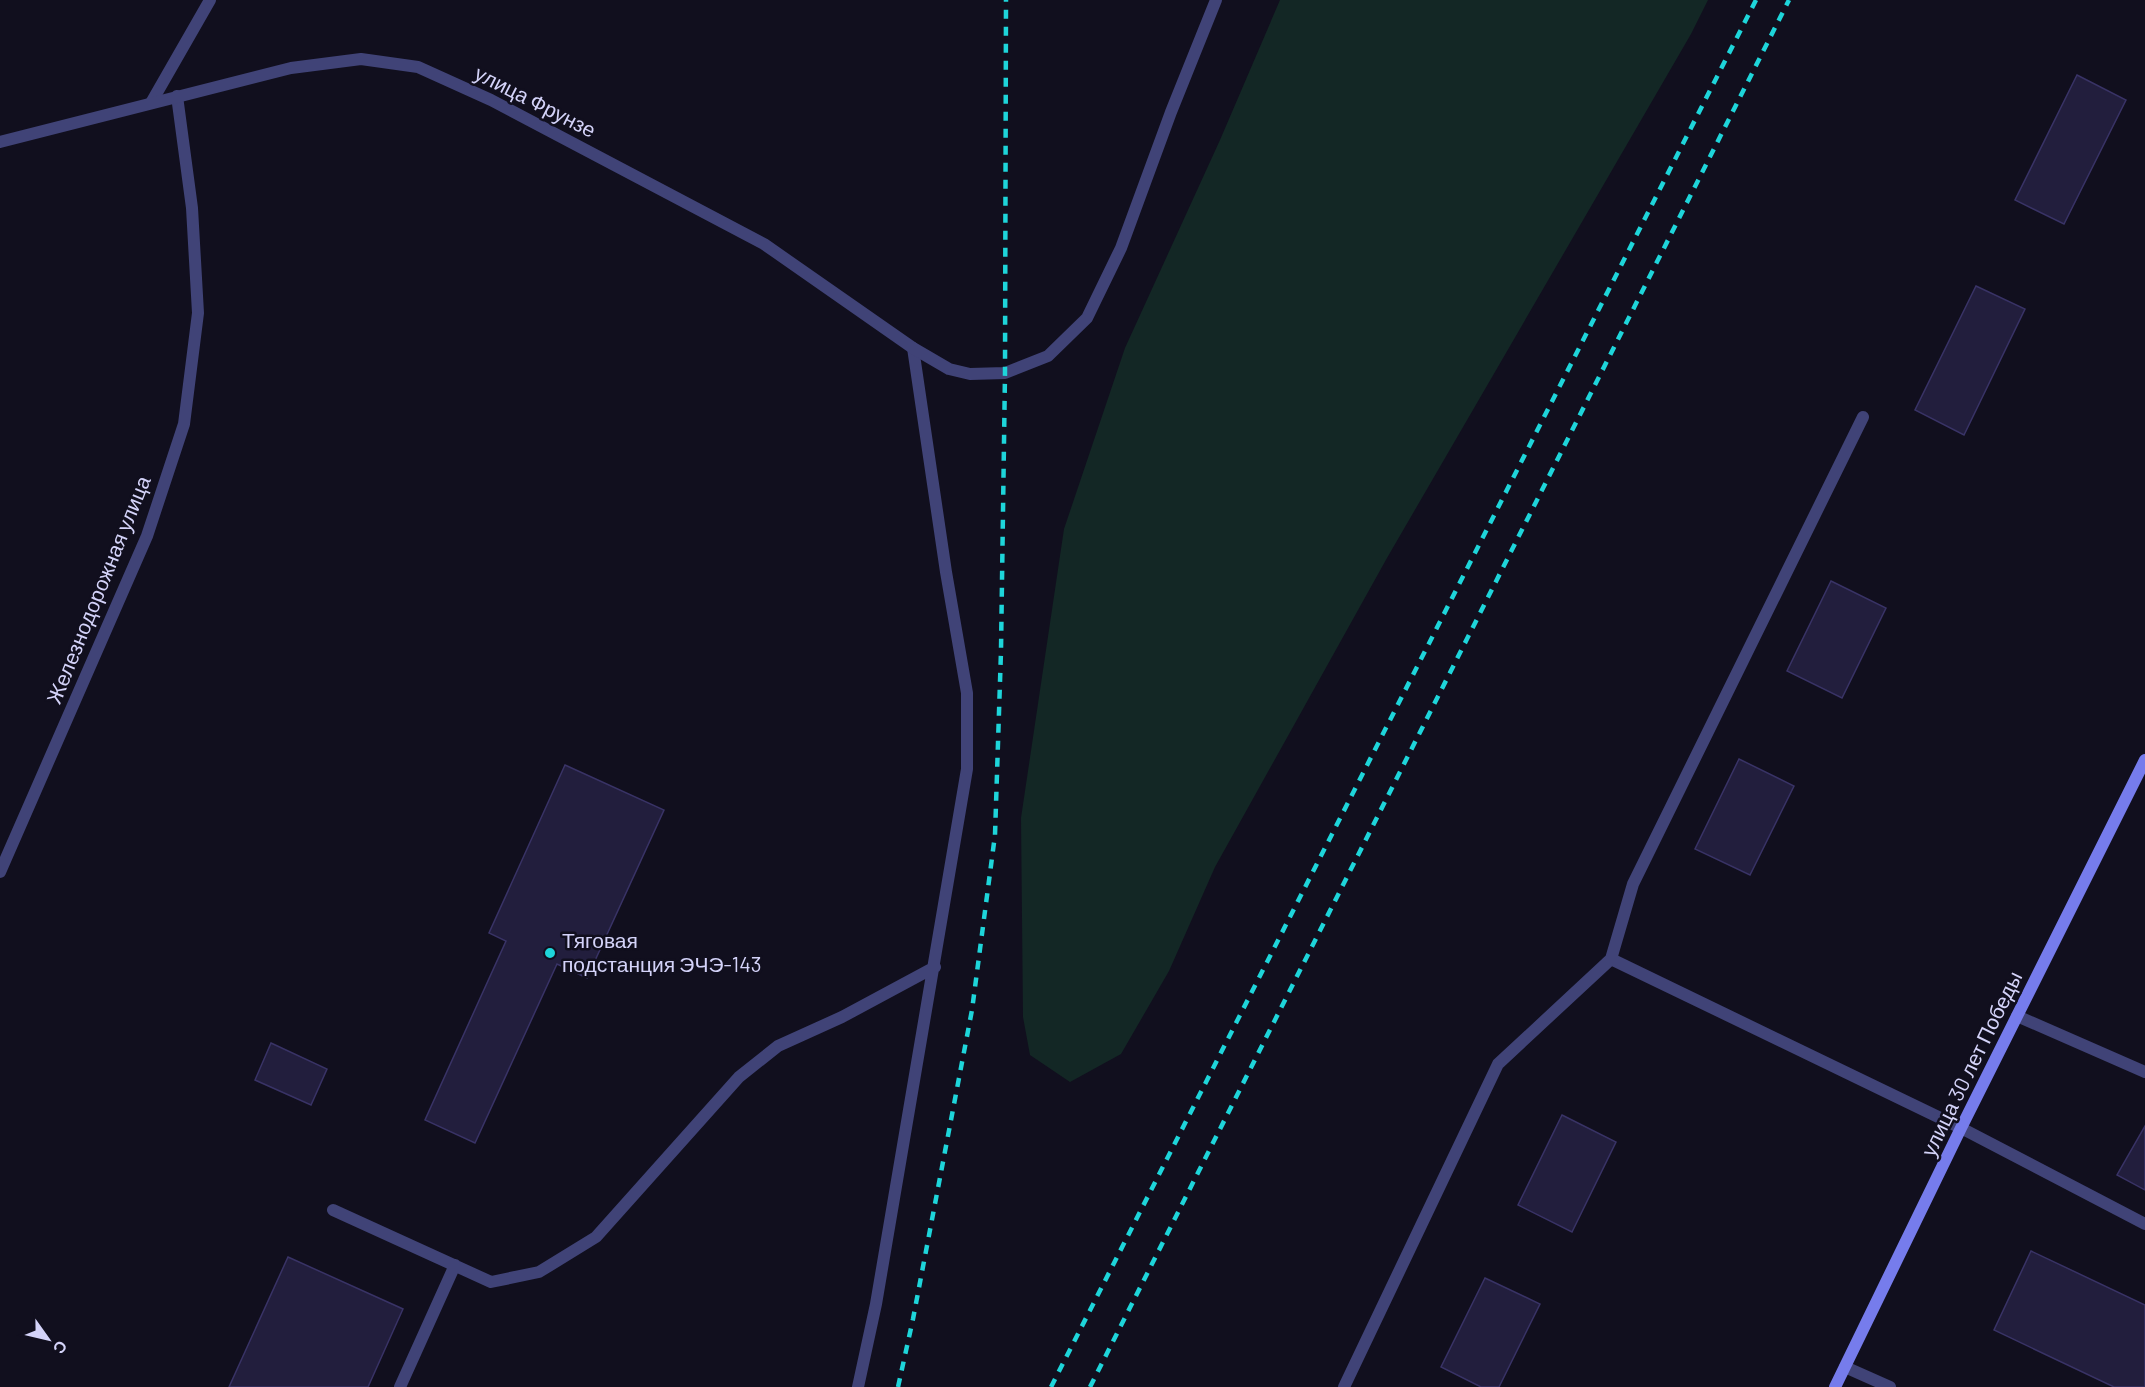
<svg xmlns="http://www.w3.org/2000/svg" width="2145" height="1387" font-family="Barlow,sans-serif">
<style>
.green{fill:#132725}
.building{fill:#221e3d;stroke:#393366;stroke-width:1.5}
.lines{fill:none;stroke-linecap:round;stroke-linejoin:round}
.service{stroke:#404377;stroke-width:12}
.minor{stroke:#404377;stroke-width:12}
.tertiary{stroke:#404377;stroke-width:12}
.secondary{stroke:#767cec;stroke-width:12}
.rail{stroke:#1ed5da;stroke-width:4.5;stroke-dasharray:9 8;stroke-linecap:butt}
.poi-dot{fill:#1ed5da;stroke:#110f1e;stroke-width:2}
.labels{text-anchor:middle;stroke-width:5;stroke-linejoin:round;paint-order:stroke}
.street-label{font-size:21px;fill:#d4d3f9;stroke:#110f1e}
.poi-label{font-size:21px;fill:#d4d3f9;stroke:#110f1e;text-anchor:start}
</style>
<rect width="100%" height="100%" fill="#110f1e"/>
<path class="green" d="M1280,0H1708L1691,34L1387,558L1215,867L1169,971L1121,1054L1070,1082L1030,1055L1023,1017L1021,818L1064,529L1125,348L1220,140Z"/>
<path class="building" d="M2077,75L2126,100L2064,224L2015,200Z
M1976,286L2025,309L1964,435L1915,410Z
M1831,581L1886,608L1842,698L1787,671Z
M1739,759L1794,786L1750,875L1695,849Z
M565,765L664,810L587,978L557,964L475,1143L425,1120L506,941L489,933Z
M271,1043L327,1069L311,1105L255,1080Z
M1562,1115L1616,1142L1572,1232L1518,1205Z
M2145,1126V1190L2117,1175Z
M2031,1251L2145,1305V1387H2114L1994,1330Z
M288,1257L403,1309L368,1387H229Z
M1485,1278L1540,1304L1499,1387H1481L1441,1367Z"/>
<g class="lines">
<path class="service" d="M151,103L210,0
M1611,959L1633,884L1863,417
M2017,1016L2145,1072
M333,1210L491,1282L539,1272L596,1237L739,1077L778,1046L842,1017L935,967
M1845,1367L1890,1387
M400,1387L455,1265
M858,1387L876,1304L967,769V693L946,572L913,348
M1344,1387L1498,1064L1611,959L1961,1128L2145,1224"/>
<path class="minor" d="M0,872L147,536L184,424L198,313L192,208L177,96"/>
<path class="tertiary" d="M0,142L291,68L361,59L418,67L491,100L764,244L913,348L949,369L970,374L1005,373L1048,356L1087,318L1121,248L1171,112L1216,0"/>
<path class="secondary" d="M1835,1387L1961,1128L2145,760"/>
<path class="rail" d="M898,1387L913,1319L972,1010L995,835L1001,651L1005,373L1006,0
M1051,1387L1756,0
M1090,1387L1789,0"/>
</g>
<circle class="poi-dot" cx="550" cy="953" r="6"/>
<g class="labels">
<g class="street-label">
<text transform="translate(535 102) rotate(27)" y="7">улица Фрунзе</text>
<text transform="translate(99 590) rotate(-68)" y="7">Железнодорожная улица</text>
<text transform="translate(1972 1064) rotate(-64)" y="7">улица 30 лет Победы</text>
</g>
<g class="poi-label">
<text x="562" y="948">Тяговая<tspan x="562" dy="24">подстанция ЭЧЭ-143</tspan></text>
</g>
</g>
<g transform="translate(48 1339) rotate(124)" stroke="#110f1e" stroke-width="4.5" paint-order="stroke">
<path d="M0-4.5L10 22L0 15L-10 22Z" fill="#d4d3f9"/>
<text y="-9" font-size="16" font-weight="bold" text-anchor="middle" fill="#d4d3f9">С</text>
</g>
</svg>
